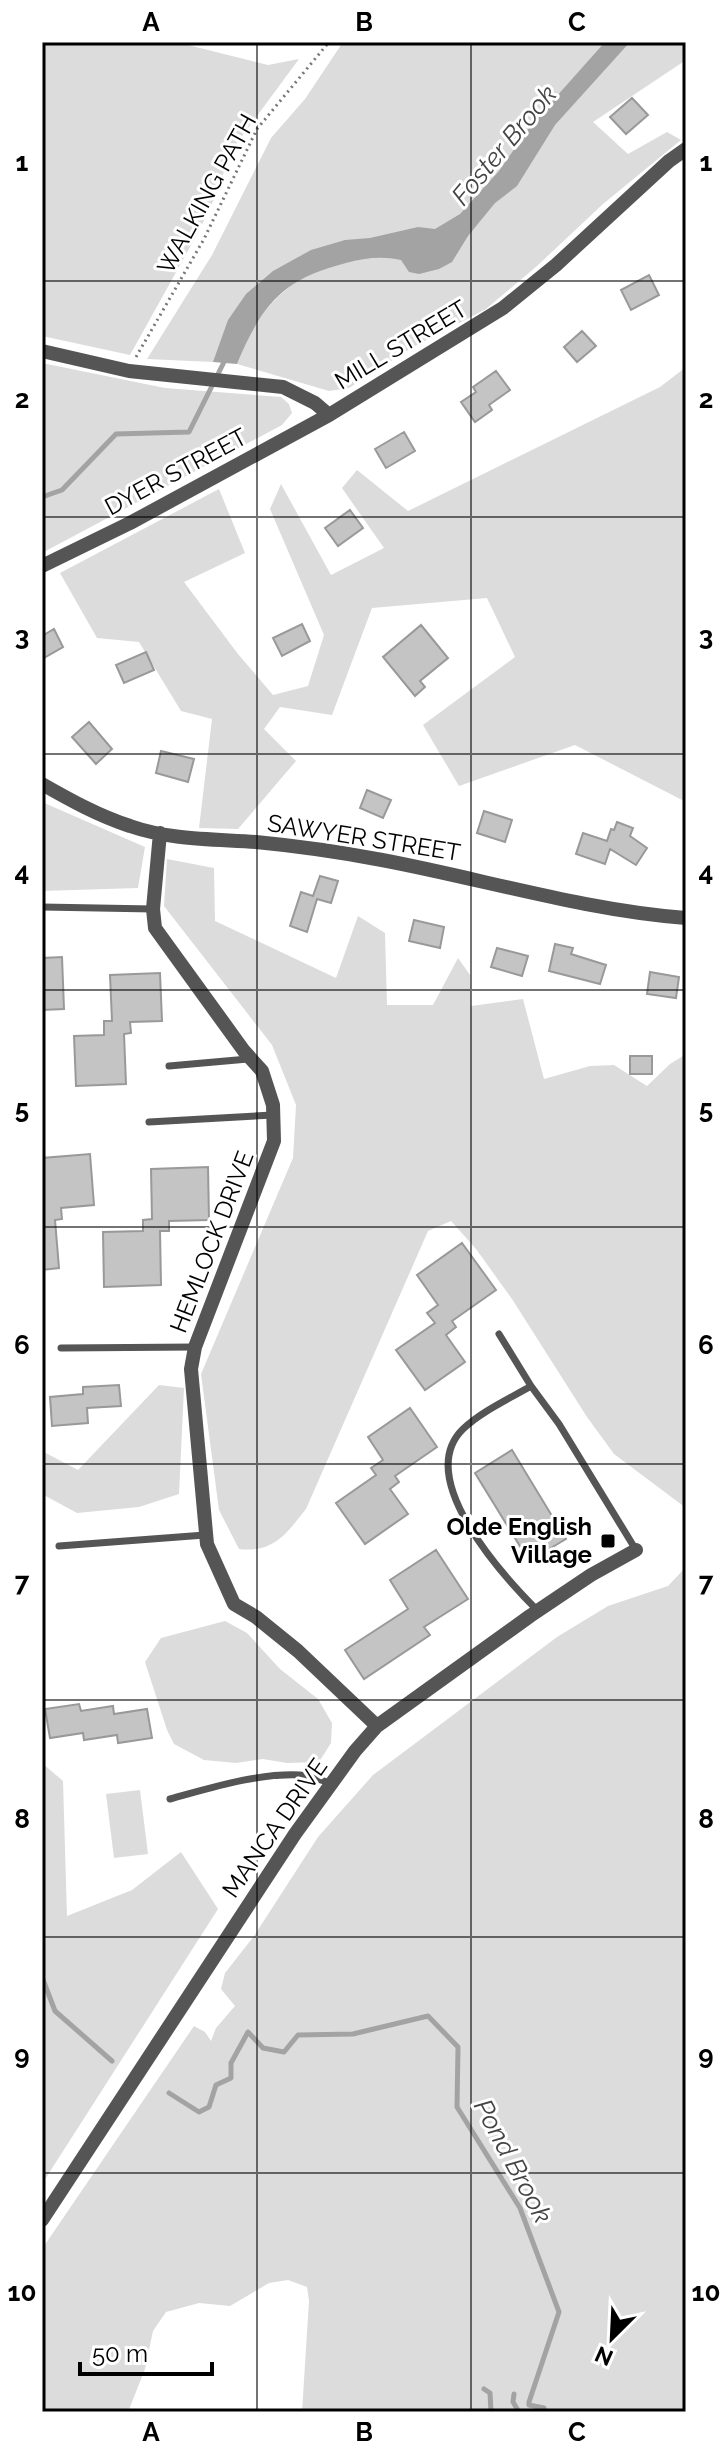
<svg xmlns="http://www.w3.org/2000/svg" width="728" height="2454" font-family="Raleway,sans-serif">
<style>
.green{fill:#dcdcdc}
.water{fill:#a3a3a3}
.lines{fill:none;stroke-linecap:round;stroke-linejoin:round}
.stream{stroke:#a3a3a3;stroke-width:5}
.building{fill:#c4c4c4;stroke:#999;stroke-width:2}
.path{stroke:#777;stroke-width:3;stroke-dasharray:2 4;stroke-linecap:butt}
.service{stroke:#555;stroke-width:7}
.minor{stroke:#555;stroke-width:14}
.grid{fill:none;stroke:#000;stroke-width:2;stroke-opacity:0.55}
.poi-dot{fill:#000;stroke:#fff;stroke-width:3}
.labels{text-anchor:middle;stroke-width:6;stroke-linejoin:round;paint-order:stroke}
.street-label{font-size:24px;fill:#000;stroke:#fff}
.poi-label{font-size:24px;font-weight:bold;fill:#000;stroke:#fff;text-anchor:end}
.water-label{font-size:26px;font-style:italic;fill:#444;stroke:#fff}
.neatline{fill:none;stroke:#000;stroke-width:3}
.grid-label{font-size:26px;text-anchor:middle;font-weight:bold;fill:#000}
</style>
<rect width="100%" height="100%" fill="#fff"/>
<path class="green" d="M42,42H176L268,65L299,59L231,151L216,195L199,231L130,355L42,336Z
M343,42H686V60L593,122L628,154L667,132L681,140L603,204L537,266L486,309L413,347L349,388L329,391L237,364C252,328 264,305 296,282L274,287L213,362L147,359L212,255L271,138L305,99Z
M42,363L165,388L281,397L289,404L292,413L282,425L42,553Z
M686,367V802L575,745L459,786L423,725L515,657L487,598L372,608L332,715L280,707L264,729L296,761L238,829L199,828L212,719L181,711L139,642L97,638L60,573L219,489L245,553L184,582L238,654L273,695L308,686L324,635L270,509L281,484L331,575L384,548L342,488L357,470L408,511L660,387Z
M42,802L145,847L138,888L42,891Z
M167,859L214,868L215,921L336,978L358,916L385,933L387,1005H433L458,958L470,975L471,1006L523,999L544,1079L590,1066L614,1065L647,1086L670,1064L686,1054V1508L614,1454L587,1417L512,1299L476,1249L451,1221L428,1231L306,1509C286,1534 274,1553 239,1549L219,1510L201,1374L293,1158L296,1105L272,1045L164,906Z
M159,1385L184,1388L179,1494L139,1507L77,1513L42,1494V1451L78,1470Z
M686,1567V2412H302L309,2301L307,2287L288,2280L269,2283L230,2306L199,2303L166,2312L153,2331L145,2369L128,2412H42V2249L194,2026L205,2032L211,2041L216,2028L235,2006L221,1989L225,1973L254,1936L318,1837L373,1775L557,1637L608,1606L668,1586Z
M225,1621L247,1633L280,1669L318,1699L332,1723L331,1743L319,1762L287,1763L263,1759L236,1763L204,1760L174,1744L167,1730L145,1662L161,1638Z
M42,1763L63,1781L67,1916L132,1890L181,1852L218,1909L42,2184Z
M140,1790L148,1854L114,1858L106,1794Z"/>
<path class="water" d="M605,42H630L555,125L517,186L495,203L468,236L452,262L439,269L419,274L409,272L401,260C381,256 365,258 346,263C282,279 262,305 237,364L213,362L228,320L246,294L273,271L311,250L345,240L370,238L418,227L435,229L460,214L499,171L531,125Z"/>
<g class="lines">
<path class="stream" d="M42,497L62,490L116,434L189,432L226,358
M42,1977L55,2011L112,2061
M169,2093L199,2112L209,2107L216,2085L231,2078V2063L248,2032L263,2048L284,2052L298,2035L353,2034L428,2016L458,2047L457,2107L520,2208L559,2312L529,2402V2405L544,2408L545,2412
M484,2389L490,2393L491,2412
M514,2394L513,2402L519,2412"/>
</g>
<path class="building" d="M632,98L648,115L626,134L610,117Z
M649,275L659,295L631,310L621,290Z
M582,331L596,346L577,362L564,347Z
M496,371L510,390L489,405L492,410L475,422L461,402L476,392L473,387Z
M404,432L415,451L386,468L375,449Z
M350,510L363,528L338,546L325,528Z
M302,624L310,641L282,656L273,638Z
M421,625L448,658L420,681L425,687L415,696L383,657Z
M54,629L63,647L42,659V636Z
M146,652L154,670L124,683L116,665Z
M89,722L112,749L96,764L72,737Z
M161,751L194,759L188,782L156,773Z
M367,790L391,800L383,818L360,808Z
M484,811L512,820L505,842L477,833Z
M617,822L633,828L630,836L647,848L636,865L610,849L605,864L576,854L583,833L607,841L611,829L614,830Z
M320,876L338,881L331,903L317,899L307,932L290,926L301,892L313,896Z
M414,920L444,927L440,948L409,941Z
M555,944L573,948L571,954L606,965L600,984L549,971Z
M497,948L528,956L522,976L491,967Z
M62,957L64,1009L42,1010V958Z
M650,972L679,977L676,998L647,994Z
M160,973L162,1021L130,1022L131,1033L124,1034L126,1084L76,1086L74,1036L104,1035V1021H112L110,975Z
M630,1056H652V1074H630Z
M90,1154L94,1205L61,1208L62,1219L55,1220L59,1268L42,1270V1158Z
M208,1167L209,1220L169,1221V1231H160L161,1285L104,1287L103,1232L143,1231V1220L152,1219L151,1169Z
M462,1243L496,1290L452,1321L456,1327L446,1335L465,1362L425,1390L396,1350L435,1323L427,1313L438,1305L417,1275Z
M119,1385L121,1406L87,1408L88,1423L52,1426L50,1397L83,1394V1387Z
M410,1408L437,1447L395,1476L399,1482L390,1489L408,1514L365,1544L336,1503L376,1475L371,1468L383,1460L368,1437Z
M512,1450L566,1539L529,1561L475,1473Z
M436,1550L468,1599L424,1627L430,1635L364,1679L345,1650L408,1609L390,1580Z
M79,1704L81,1711L113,1706L114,1714L147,1709L152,1738L118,1743L117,1735L84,1740L83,1733L50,1738L45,1709Z"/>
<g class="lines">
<path class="path" d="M136,357L204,239L257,129L329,42"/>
<path class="service" d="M42,907L153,909
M169,1066L248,1059
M149,1122L273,1115
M499,1334L531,1386
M61,1348L195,1347
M59,1546L205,1535
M538,1611C503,1576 413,1478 463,1429C482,1411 509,1399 531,1386L559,1424L636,1550
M170,1799C211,1788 257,1773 300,1775C310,1776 321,1780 330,1783"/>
<path class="minor" d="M42,351L129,371L283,387L315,403L329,415
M42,566L130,523L329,415L503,308L556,265L669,161L686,149
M42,784C70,800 99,816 130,826C170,840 214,839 256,842C298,846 340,852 382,860C483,879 583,910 686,918
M160,833L153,909L155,928L244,1051L262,1071L273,1105L274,1141L195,1347L191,1369L207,1544L234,1604L256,1617L298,1651L377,1726
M42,2220L295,1834L355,1751L377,1726L530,1616L591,1575L636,1550"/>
</g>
<path class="grid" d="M257,42V2412M471,42V2412M42,281H686M42,517H686M42,754H686M42,990H686M42,1227H686M42,1464H686M42,1700H686M42,1937H686M42,2173H686"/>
<rect class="poi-dot" x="600" y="1533" width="16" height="16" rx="4"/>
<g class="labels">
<g class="street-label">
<text transform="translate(207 194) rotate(-61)" y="8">WALKING PATH</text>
<text transform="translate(401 345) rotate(-31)" y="8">MILL STREET</text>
<text transform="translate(176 472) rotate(-28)" y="8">DYER STREET</text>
<text transform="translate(364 838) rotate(9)" y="8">SAWYER STREET</text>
<text transform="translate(212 1242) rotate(-69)" y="8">HEMLOCK DRIVE</text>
<text transform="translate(275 1828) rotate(-55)" y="8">MANCA DRIVE</text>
</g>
<g class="poi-label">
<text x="592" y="1535">Olde English<tspan x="592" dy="28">Village</tspan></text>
</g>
<g class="water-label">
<text transform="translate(504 145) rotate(-50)" y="9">Foster Brook</text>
<text transform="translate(513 2161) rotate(62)" y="9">Pond Brook</text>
</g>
</g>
<rect width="728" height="2454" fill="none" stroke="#ffffff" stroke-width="88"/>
<g transform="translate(612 2338) rotate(204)" stroke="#ffffff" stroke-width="6" paint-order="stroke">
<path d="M0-6L14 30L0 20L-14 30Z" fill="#000000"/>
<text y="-12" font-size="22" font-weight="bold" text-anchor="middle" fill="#000000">N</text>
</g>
<path d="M80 2362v12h132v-12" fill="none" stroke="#000000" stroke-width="4"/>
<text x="92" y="2362" font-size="24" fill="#000000" stroke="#ffffff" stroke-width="6" paint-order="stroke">50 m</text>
<rect x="44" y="44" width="640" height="2366" class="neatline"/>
<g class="grid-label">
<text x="151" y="31">A</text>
<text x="364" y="31">B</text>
<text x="577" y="31">C</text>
<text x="22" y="171">1</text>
<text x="706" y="171">1</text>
<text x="22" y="408">2</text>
<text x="706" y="408">2</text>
<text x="22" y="645">3</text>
<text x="706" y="645">3</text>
<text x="22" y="881">4</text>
<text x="706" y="881">4</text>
<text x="22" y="1118">5</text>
<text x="706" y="1118">5</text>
<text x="22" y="1354">6</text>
<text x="706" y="1354">6</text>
<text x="22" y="1591">7</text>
<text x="706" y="1591">7</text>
<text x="22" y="1828">8</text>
<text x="706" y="1828">8</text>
<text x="22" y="2064">9</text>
<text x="706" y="2064">9</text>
<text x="22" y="2301">10</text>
<text x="706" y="2301">10</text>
<text x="151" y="2441">A</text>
<text x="364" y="2441">B</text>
<text x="577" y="2441">C</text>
</g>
</svg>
